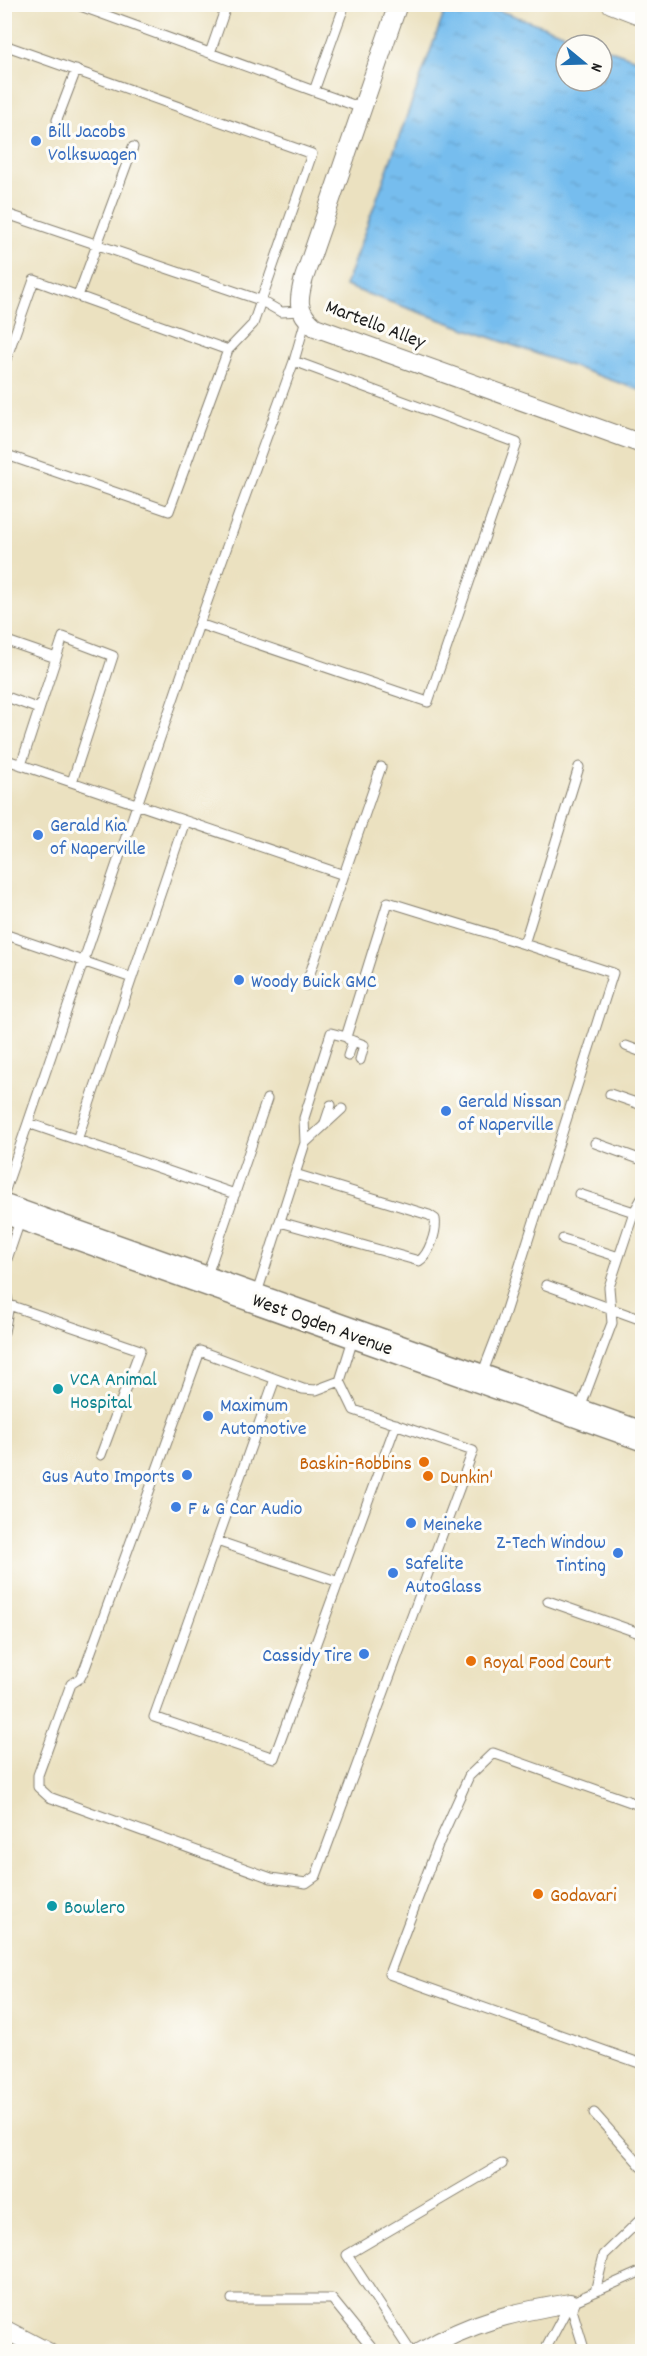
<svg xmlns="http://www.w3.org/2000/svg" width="647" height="2356" font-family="Dekko,sans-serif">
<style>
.water{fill:url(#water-ripples);stroke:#496c85;stroke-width:1.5}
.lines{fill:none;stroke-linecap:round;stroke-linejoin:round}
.lane-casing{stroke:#847e6e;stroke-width:11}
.street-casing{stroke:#847e6e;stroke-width:20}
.primary-casing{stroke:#847e6e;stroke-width:31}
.lane{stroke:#fff;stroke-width:9}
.street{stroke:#fff;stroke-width:18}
.primary{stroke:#fff;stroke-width:28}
.shop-dot{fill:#3f7fe0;stroke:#fdfcf7;stroke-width:2}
.culture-dot{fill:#0f9aa8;stroke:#fdfcf7;stroke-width:2}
.food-dot{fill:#e8710a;stroke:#fdfcf7;stroke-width:2}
.labels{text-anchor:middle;stroke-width:6;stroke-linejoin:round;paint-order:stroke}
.shop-label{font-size:20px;fill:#366cbe;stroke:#fdfcf7;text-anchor:start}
.street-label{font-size:20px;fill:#1c1c1c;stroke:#fdfcf7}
.culture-label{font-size:20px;fill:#0d838f;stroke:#fdfcf7;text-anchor:start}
.food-label{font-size:20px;fill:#c56008;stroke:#fdfcf7;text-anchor:start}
</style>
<defs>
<pattern id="water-ripples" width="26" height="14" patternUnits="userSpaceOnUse" patternTransform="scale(1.5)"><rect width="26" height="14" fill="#76bdee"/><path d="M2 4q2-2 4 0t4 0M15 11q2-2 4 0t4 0" fill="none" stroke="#66a2cc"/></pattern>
</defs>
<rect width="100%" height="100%" fill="#fdfcf7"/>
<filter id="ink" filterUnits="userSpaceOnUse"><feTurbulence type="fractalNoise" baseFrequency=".0167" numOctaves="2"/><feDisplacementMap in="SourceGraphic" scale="12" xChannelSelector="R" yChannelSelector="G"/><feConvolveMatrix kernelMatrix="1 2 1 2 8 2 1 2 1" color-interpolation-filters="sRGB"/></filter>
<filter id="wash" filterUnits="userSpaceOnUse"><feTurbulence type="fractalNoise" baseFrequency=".008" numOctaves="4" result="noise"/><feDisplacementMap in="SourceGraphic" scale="24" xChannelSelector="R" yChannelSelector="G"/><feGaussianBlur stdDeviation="1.35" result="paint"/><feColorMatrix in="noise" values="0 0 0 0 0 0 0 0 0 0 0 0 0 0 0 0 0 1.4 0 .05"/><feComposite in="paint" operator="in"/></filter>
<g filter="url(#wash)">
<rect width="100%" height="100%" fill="#ebe1c0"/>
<path class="water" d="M447,5H483L597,45H566V81H602V47L642,61V391L345,286Z"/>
</g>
<g filter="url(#ink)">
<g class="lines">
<defs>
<path id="lane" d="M75,4L314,91
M345,4L314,91L362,108
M4,45L312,154L253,324L228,350L169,511L4,454
M210,53L227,4
M57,120L76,70
M4,213L260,300L281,312L302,311
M78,296L228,350
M294,361L517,443L428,702L199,624L294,361L306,319
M4,365L34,280L78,296L133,147
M4,640L56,658
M4,696L39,709
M4,759L344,875
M21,765L63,637L113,656L72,782
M4,934L132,978
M306,985L381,767
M641,994L642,995
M348,1039L353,1041L348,1056
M353,1041L364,1045L360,1060
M626,1046L642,1052
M610,1094L642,1105
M28,1123L235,1194
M325,1123L331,1105
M77,1140L185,821
M305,1143L342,1109
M595,1143L642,1160
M4,1193L199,624
M579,1194L634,1212
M280,1222L419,1261C429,1255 437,1231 435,1219L429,1215L295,1174
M563,1239L619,1257
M206,1278L267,1099
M4,1281L7,1259L21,1218
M4,1284L9,1305L4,1332
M546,1285L642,1320
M256,1296L305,1143L304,1118L331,1033L346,1037L388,902L524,944L579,767
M9,1305L140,1350L101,1455
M481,1377L501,1325L613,973L524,944
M275,1379L154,1717L274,1758L396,1424
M340,1381L316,1390L303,1389L200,1351L85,1668L80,1678L71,1684L38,1775V1787L49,1797L271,1878L306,1883L316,1876L473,1451L354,1410L340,1381L354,1336
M579,1411L612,1323L609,1287L634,1212L642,1198
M217,1541L339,1582
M548,1601L642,1634
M642,1806L493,1753L469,1776L438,1845L389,1974L642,2064
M594,2113L642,2167
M595,2292L604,2255L642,2218
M232,2299H332L375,2352
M570,2303L585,2352
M411,2352L347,2255L502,2164
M544,2352L570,2303L642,2271"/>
<path id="street" d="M398,4L304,278C298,300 296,311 315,327L642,444
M611,4L642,16
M4,2329L48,2352
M421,2352C469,2322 515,2312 570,2303"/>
<path id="primary" d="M4,1209L642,1436"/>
</defs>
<use href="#lane" class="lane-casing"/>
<use href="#street" class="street-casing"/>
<use href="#primary" class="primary-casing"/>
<use href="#lane" class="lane"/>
<use href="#street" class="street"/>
<use href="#primary" class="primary"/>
</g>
</g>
<g class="shop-dot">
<circle cx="36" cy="141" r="6"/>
<circle cx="38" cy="835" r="6"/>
<circle cx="239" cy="980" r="6"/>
<circle cx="446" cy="1111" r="6"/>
<circle cx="208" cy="1416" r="6"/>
<circle cx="187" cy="1475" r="6"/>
<circle cx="176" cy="1507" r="6"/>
<circle cx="411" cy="1523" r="6"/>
<circle cx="618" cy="1553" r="6"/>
<circle cx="393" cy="1573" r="6"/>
<circle cx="364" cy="1654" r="6"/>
</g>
<g class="culture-dot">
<circle cx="58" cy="1389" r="6"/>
<circle cx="52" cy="1906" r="6"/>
</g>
<g class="food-dot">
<circle cx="424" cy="1462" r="6"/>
<circle cx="428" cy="1476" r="6"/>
<circle cx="471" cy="1661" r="6"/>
<circle cx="538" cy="1894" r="6"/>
</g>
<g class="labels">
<g class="shop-label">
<text x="48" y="137">Bill Jacobs<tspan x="48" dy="23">Volkswagen</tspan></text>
<text x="50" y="831">Gerald Kia<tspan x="50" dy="23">of Naperville</tspan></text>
<text x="251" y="987">Woody Buick GMC</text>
<text x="458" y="1107">Gerald Nissan<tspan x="458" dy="23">of Naperville</tspan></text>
<text x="220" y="1411">Maximum<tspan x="220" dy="23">Automotive</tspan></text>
<text x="175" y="1482" text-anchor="end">Gus Auto Imports</text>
<text x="188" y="1514">F &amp; G Car Audio</text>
<text x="423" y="1530">Meineke</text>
<text x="606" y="1548" text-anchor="end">Z-Tech Window<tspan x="606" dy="23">Tinting</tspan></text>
<text x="405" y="1569">Safelite<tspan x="405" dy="23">AutoGlass</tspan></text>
<text x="352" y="1661" text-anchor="end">Cassidy Tire</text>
</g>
<g class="street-label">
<text transform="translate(376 323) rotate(21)" y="7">Martello Alley</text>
<text transform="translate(323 1323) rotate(20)" y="7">West Ogden Avenue</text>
</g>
<g class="culture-label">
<text x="70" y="1385">VCA Animal<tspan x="70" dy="23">Hospital</tspan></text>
<text x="64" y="1913">Bowlero</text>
</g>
<g class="food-label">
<text x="412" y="1469" text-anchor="end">Baskin-Robbins</text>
<text x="440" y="1483">Dunkin'</text>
<text x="483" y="1668">Royal Food Court</text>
<text x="550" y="1901">Godavari</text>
</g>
</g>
<rect width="647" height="2356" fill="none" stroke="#fdfcf7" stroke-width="24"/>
<g transform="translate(584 63) rotate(109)"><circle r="28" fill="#fdfcf7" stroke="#a3a29f" stroke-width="1.5"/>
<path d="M0-4.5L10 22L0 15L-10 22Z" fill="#1f6fb2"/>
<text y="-9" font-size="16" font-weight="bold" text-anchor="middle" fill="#1c1c1c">N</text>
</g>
</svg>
